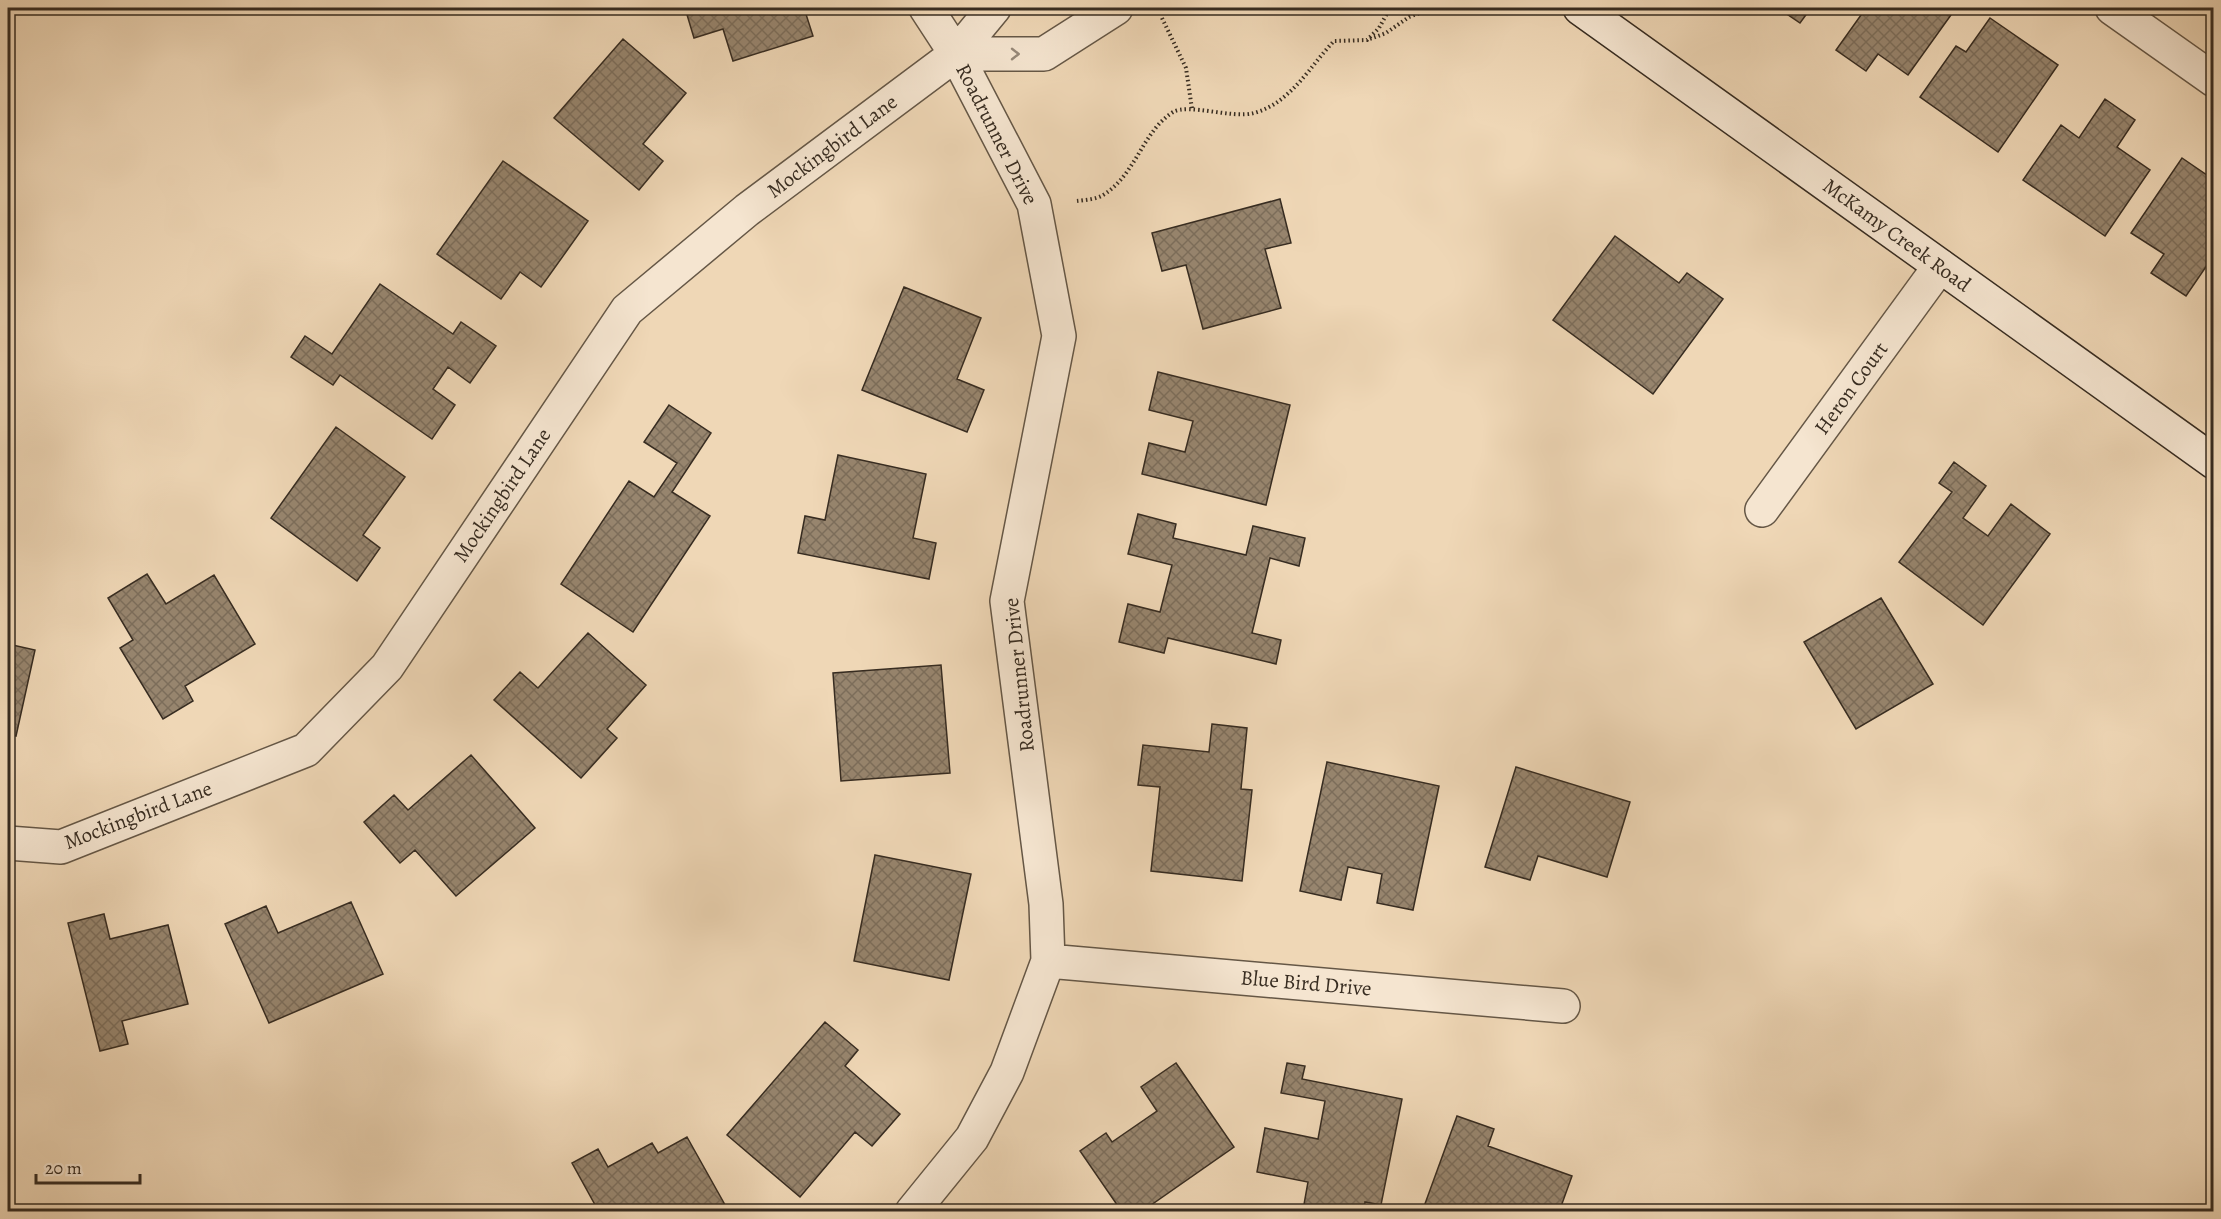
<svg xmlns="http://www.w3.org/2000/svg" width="2221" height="1219" font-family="Alegreya,serif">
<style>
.building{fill:url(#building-cross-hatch);stroke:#372c21;stroke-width:1.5}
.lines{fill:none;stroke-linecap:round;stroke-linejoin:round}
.street-casing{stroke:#655746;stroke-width:36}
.secondary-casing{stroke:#372c21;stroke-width:36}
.path{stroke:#372c21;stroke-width:4;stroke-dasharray:1.5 3;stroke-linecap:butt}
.street{stroke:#f5e5d0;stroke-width:33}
.secondary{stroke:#f5e5d0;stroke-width:33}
.oneway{stroke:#968878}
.labels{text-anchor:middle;stroke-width:4.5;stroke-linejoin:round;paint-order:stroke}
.street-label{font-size:21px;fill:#372c21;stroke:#f5e5d0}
</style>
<defs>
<pattern id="building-cross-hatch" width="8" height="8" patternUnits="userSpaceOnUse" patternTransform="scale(1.5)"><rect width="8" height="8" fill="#97856e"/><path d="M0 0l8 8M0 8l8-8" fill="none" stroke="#7c6d5a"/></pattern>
</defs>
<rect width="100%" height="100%" fill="#efd7b6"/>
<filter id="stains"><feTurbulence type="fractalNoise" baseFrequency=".00333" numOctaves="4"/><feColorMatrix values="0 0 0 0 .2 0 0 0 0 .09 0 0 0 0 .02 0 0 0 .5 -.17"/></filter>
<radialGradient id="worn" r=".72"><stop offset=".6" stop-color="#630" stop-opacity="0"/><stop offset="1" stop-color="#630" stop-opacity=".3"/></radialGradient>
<path class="building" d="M685,8H804L813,36L733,61L723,29L694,38Z
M1778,8H1811L1800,23Z
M1866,8H1956L1908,75L1878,54L1866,71L1836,50Z
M1990,18L2058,65L1998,152L1920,97L1956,46L1966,52Z
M623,39L686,93L643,144L663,161L639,190L554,118Z
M2105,99L2135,120L2117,147L2150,170L2105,236L2023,180L2061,125L2079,138Z
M2182,158L2214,180V255L2186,296L2151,273L2164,254L2131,233Z
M503,161L588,221L541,287L520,272L501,299L437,254Z
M1280,199L1291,243L1265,249L1281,308L1203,329L1186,265L1162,271L1152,233Z
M1615,236L1679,283L1687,273L1723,299L1653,394L1553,320Z
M380,284L453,334L461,322L496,346L470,383L448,367L433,389L455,405L432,439L340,375L333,385L291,357L305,336L332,354Z
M904,287L981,318L957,379L984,390L967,432L862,390Z
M1158,372L1290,405L1266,505L1142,474L1149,443L1185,452L1193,421L1149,410Z
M669,405L711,433L672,492L710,516L633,632L561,584L629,481L654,497L677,463L644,442Z
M336,427L405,477L363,535L380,548L357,581L271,518Z
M838,455L926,474L913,538L936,543L929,579L798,553L805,516L825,520Z
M1954,462L1986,486L1963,518L1988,536L2011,504L2050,534L1983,625L1899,562L1952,492L1939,483Z
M1138,514L1176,524L1173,538L1246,555L1253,526L1305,538L1299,566L1270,558L1252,633L1281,640L1276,664L1168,638L1164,653L1119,642L1128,604L1160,612L1172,565L1128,554Z
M147,574L166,604L214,575L255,644L185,686L193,701L163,719L120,648L133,640L108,598Z
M1881,598L1933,684L1856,729L1804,642Z
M588,633L646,685L607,729L617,738L581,778L494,700L520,672L538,688Z
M8,644L35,650L16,736L8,734Z
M941,665L950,773L841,781L833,673Z
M1212,724L1247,728L1241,789L1252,790L1242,881L1151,871L1160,787L1138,785L1143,745L1209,752Z
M471,755L535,828L456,896L415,850L400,863L364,822L394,795L408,810Z
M1327,762L1439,786L1413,910L1377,903L1382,874L1348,867L1341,900L1300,891Z
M1516,767L1630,802L1607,877L1538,856L1530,880L1485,867Z
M875,855L971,874L949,980L854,961Z
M351,902L383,974L269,1023L225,924L266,906L278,933Z
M104,914L110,939L168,925L188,1004L122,1021L128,1044L100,1051L68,923Z
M8,966L14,967L8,997Z
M825,1022L858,1050L845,1066L900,1114L872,1146L855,1132L800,1197L727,1135Z
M1176,1063L1234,1147L1141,1212H1122L1080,1151L1106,1133L1112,1142L1157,1111L1141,1087Z
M1287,1063L1305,1066L1302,1079L1402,1099L1381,1205L1365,1202L1364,1212L1303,1210L1308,1182L1257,1172L1265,1128L1318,1139L1325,1101L1281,1093Z
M1457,1116L1494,1129L1488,1146L1572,1176L1559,1212H1422Z
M687,1137L729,1212H599L572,1163L598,1149L608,1167L652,1143L658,1153Z"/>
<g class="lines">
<defs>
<path id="street" d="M2112,8L2214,80
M956,54H1044L1116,8
M1762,510L1940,266
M8,843L61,847L306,750L387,667L627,310L747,210L956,54L994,8
M1048,961L1563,1006
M912,1212L972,1138L1007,1072L1048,961L1046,904L1007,601L1059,336L1034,204L956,54L926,8"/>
<path id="secondary" d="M1580,8L2214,462"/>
</defs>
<use href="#street" class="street-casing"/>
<use href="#secondary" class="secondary-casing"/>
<path class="path" d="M1162,18L1186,68L1192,109
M1370,39L1386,33L1409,17L1425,11L1461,10L1469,8
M1077,201C1085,200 1097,199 1103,195C1136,175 1142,132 1173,112C1189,103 1232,119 1254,113C1291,103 1310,66 1334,41L1367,40L1379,28L1390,8"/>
<use href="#street" class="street"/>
<use href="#secondary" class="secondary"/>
</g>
<defs><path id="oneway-chevron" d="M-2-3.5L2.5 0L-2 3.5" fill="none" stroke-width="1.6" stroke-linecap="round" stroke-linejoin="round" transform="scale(1.5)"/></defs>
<use class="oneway" href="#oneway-chevron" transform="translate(1015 54)"/>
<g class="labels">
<g class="street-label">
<text transform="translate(997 134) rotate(63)" y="7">Roadrunner Drive</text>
<text transform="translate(832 146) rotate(-37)" y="7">Mockingbird Lane</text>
<text transform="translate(1897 235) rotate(36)" y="7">McKamy Creek Road</text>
<text transform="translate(1851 388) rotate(-54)" y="7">Heron Court</text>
<text transform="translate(502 495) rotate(-56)" y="7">Mockingbird Lane</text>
<text transform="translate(1019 675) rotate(-96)" y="7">Roadrunner Drive</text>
<text transform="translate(138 815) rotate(-21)" y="7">Mockingbird Lane</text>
<text transform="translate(1306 983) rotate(5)" y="7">Blue Bird Drive</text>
</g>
</g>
<rect width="2221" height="1219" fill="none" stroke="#efd7b6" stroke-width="30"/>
<rect x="9" y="9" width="2203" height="1201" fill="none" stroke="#372c21" stroke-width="3"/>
<rect x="15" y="15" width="2191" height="1189" fill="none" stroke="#372c21" stroke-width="1.5"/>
<path d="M36 1174v9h104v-9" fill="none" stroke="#372c21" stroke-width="3"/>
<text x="45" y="1174" font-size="18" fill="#372c21" stroke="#f5e5d0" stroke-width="4.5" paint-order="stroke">20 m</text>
<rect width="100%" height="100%" filter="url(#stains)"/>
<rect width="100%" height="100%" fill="url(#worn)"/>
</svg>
